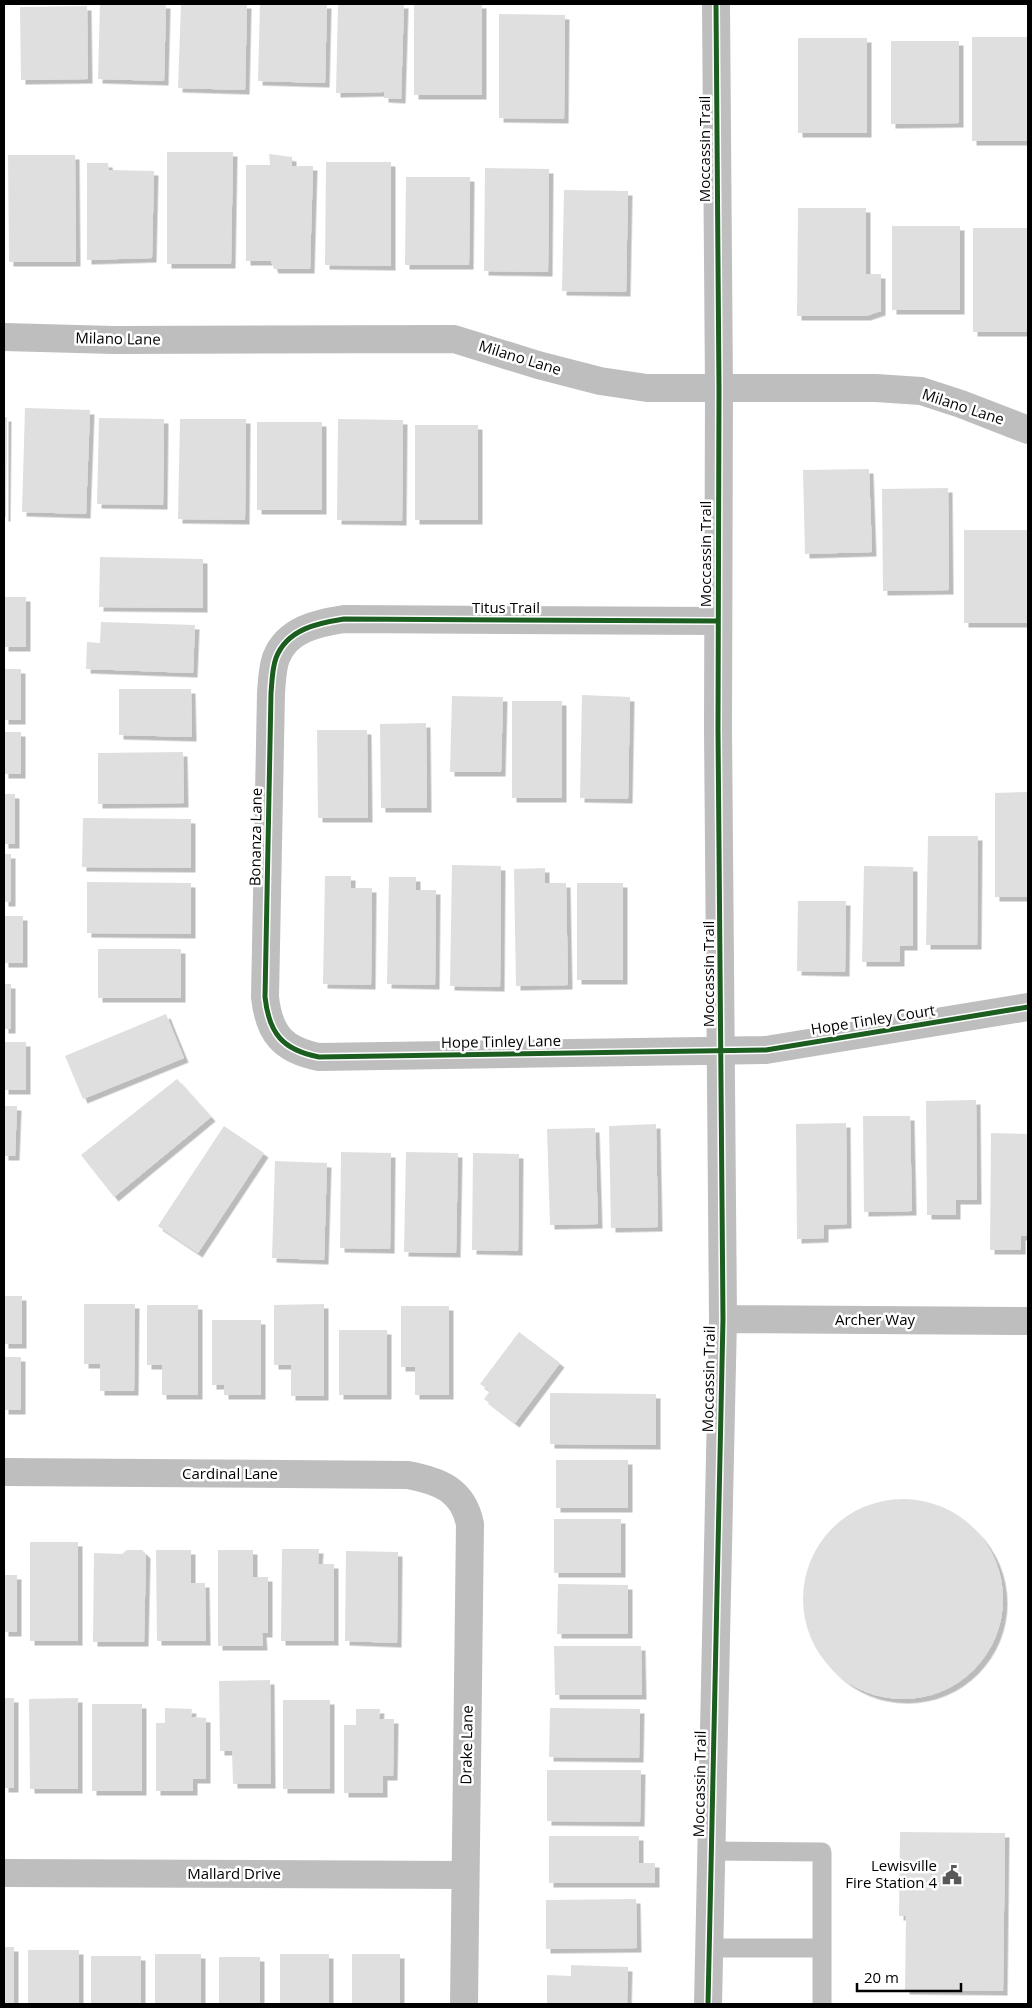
<svg xmlns="http://www.w3.org/2000/svg" width="1032" height="2008" font-family="'Open Sans',sans-serif">
<style>
.building{fill:#dfdfdf;filter:url(#shadow)}
.lines{fill:none;stroke-linecap:round;stroke-linejoin:round}
.service{stroke:#bebebe;stroke-width:19}
.minor{stroke:#bebebe;stroke-width:28}
.cycleway-casing{stroke:#fff;stroke-width:8}
.cycleway{stroke:#1b5e20;stroke-width:5}
.labels{text-anchor:middle;stroke-width:5;stroke-linejoin:round;paint-order:stroke}
.street-label{font-size:15px;fill:#000;stroke:#fff}
.poi-label{font-size:15px;fill:#000;stroke:#fff;text-anchor:end}
</style>
<defs>
<filter id="shadow"><feDropShadow dx="4.5" dy="4.5" stdDeviation="0" flood-color="#0004"/></filter>
</defs>
<rect width="100%" height="100%" fill="#fff"/>
<path class="building" d="M100,4H166L164,81L98,79Z
M181,4H247L245,90L178,88Z
M260,4H327L325,83L258,81Z
M338,4H404L401,99L384,98V92L336,93Z
M414,4H482V95H414Z
M87,6L88,79L21,80L20,7Z
M499,14L565,15L564,119L499,118Z
M972,37H1028V141H972Z
M798,38H867V133H798Z
M891,41H959V123L891,124Z
M167,152H233L231,264H167Z
M269,154L292,157V166H313L310,269H274L271,261H246V165H270Z
M8,155H75L76,262H9Z
M326,162H391V266L325,265Z
M87,163H108L109,170L154,171L152,258L87,260Z
M485,168L549,169L548,272L484,271Z
M406,177H470L469,265H405Z
M564,190L628,191L626,292L562,291Z
M798,208H866V274H881V311L866,316H797Z
M892,226H960V310H892Z
M973,228H1028V332H973Z
M25,408L90,410L86,514L22,512Z
M4,417H7L6,517H4Z
M99,418L164,419L163,505L97,504Z
M180,419H246L245,520L178,519Z
M338,419L403,420L402,521L337,520Z
M257,422H322V510H257Z
M415,425H478V520H415Z
M869,469L872,552L805,554L803,470Z
M948,488L949,590L883,591L882,489Z
M964,530H1027L1028,623H964Z
M100,557L203,559V608L99,607Z
M4,597H26V647H4Z
M101,622L195,625L193,673L86,669L87,642L100,643Z
M4,669H21V720H4Z
M119,689H191L192,737L119,735Z
M582,695L630,697L628,799L580,798Z
M452,696L503,697L501,772H450Z
M512,701H562V798H512Z
M426,723L427,808H381L380,724Z
M317,730H367L368,818H318Z
M4,732H21V774H4Z
M183,752L184,803L98,804V753Z
M1028,792V897H995V793Z
M4,794H15V844H4Z
M83,818L191,819V868L82,867Z
M928,836H978L977,945H926Z
M4,854H11V902H4Z
M452,865L501,866L500,987L450,986Z
M864,866L913,867V946H900V962H862Z
M545,868V883H566L568,985L516,986L514,869Z
M325,876H351V888H372L371,985L323,984Z
M389,877H416V890H436L435,985L387,984Z
M87,882L191,883V934L87,933Z
M577,883H623V980H577Z
M798,901H846L845,972L797,971Z
M4,916H23V963H4Z
M98,949H181V998H98Z
M4,984H11V1029H4Z
M166,1014L184,1058L83,1099L65,1056Z
M4,1042H26V1090H4Z
M177,1079L211,1117L114,1197L81,1155Z
M976,1100L977,1200H956V1215H927L926,1101Z
M4,1106H17L15,1156H4Z
M863,1116H910L912,1211L864,1212Z
M846,1123L847,1224L824,1225V1238L797,1239L796,1124Z
M656,1124L658,1227L611,1228L609,1126Z
M224,1126L264,1153L198,1253L158,1226Z
M595,1128L598,1224L550,1225L547,1129Z
M991,1133L1028,1134V1236H1021V1250H990Z
M341,1152L391,1153L390,1249L340,1248Z
M406,1152L458,1153L456,1253L404,1252Z
M473,1153L519,1154L518,1251L472,1250Z
M275,1161L327,1163L324,1260L272,1258Z
M4,1296H22V1344H4Z
M84,1304H135L134,1391H100V1364H84Z
M324,1304V1396H291V1365H274V1305Z
M147,1305H198V1395H162V1365H147Z
M401,1306H449V1395H415V1367H401Z
M212,1320H261V1395H224V1385H212Z
M339,1330H387V1395H339Z
M519,1332L560,1363L515,1423L484,1399L490,1391L480,1384Z
M4,1357H21V1410H4Z
M550,1393L656,1394V1445L550,1444Z
M556,1460H628V1508H556Z
M803 1599a100 100 0 1 1 200 0a100 100 0 1 1-200 0Z
M554,1519H621V1573H554Z
M30,1542H78V1641H30Z
M282,1549H319L318,1564H334V1641H281Z
M127,1550H142L146,1554L144,1642H93L94,1553L122,1554Z
M156,1550H191V1583H205L206,1641H157Z
M218,1550H253V1577H268V1633H262L263,1646H218Z
M346,1551L398,1552L397,1643L345,1641Z
M4,1575H17V1632H4Z
M558,1584L628,1585V1634H557Z
M554,1646H641L642,1695H555Z
M270,1680L271,1784H233L232,1751H220L219,1681Z
M4,1698H14V1788H4Z
M78,1698V1789H30L29,1699Z
M283,1700H330V1789H283Z
M92,1704H142V1791H92Z
M165,1708L192,1709L191,1717L206,1718V1779H193V1791H156V1723H165Z
M550,1708L640,1709L639,1758L549,1757Z
M356,1709H380L379,1719H394L393,1776H383V1793H344V1725H356Z
M547,1770H641L640,1822L547,1821Z
M900,1832L1005,1833L1003,1991L905,1990L906,1916H899Z
M549,1836H639V1863H655V1883H549Z
M636,1899L637,1948L546,1949V1900Z
M4,1947H14V2004H4Z
M28,1950H79V2004H28Z
M155,1954H201V2004H155Z
M280,1954H329V2004H280Z
M352,1954H400V2004H352Z
M91,1956H141V2004H91Z
M219,1957H260V2004H219Z
M571,1965L628,1967L627,2004H547V1975L571,1976Z"/>
<g class="lines">
<path class="service" d="M711,1851L822,1852V2004
M709,1948H822"/>
<path class="minor" d="M4,337L114,340L454,339L538,365L600,381L647,388H876L921,391L961,404L1028,430
M718,621L344,619C318,623 287,629 276,658C272,669 272,682 271,693L265,997C269,1034 283,1050 319,1057L766,1050L1028,1007
M723,1319L1028,1321
M4,1472L408,1475C440,1481 463,1490 470,1524L464,2004
M4,1873L465,1875
M708,2004L723,1319L718,729L719,389L716,4"/>
<defs>
<path id="cycleway" d="M718,621L344,619C318,623 287,629 276,658C272,669 272,682 271,693L265,997C269,1034 283,1050 319,1057L766,1050L1028,1007
M708,2004L723,1319L718,729L719,389L716,4"/>
</defs>
<use href="#cycleway" class="cycleway-casing"/>
<use href="#cycleway" class="cycleway"/>
</g>
<defs>
<symbol id="civic-bare" viewBox="-9 -9 18 18"><path d="M-.6-6.5H3V-4.5H.6V-3L4-1V1h2V6H-6V1h2V-1L-.6-3ZM-1.2 2.5V6h2.4V2.5Z" fill="#595959" stroke="#fff" stroke-width="2.5" paint-order="stroke"/></symbol>
</defs>
<g fill-rule="evenodd">
<use href="#civic-bare" x="938" y="1861" width="28" height="28"/>
</g>
<g class="labels">
<g class="street-label">
<text transform="translate(705 149) rotate(-90)" y="5">Moccassin Trail</text>
<text transform="translate(118 339) rotate(1)" y="5">Milano Lane</text>
<text transform="translate(520 358) rotate(17)" y="5">Milano Lane</text>
<text transform="translate(963 407) rotate(18)" y="5">Milano Lane</text>
<text transform="translate(706 554) rotate(-90)" y="5">Moccassin Trail</text>
<text x="506" y="613">Titus Trail</text>
<text transform="translate(256 837) rotate(-89)" y="5">Bonanza Lane</text>
<text transform="translate(709 974) rotate(-90)" y="5">Moccassin Trail</text>
<text transform="translate(873 1020) rotate(-9)" y="5">Hope Tinley Court</text>
<text transform="translate(501 1042) rotate(-1)" y="5">Hope Tinley Lane</text>
<text x="875" y="1325">Archer Way</text>
<text transform="translate(709 1379) rotate(-89)" y="5">Moccassin Trail</text>
<text x="230" y="1479">Cardinal Lane</text>
<text transform="translate(467 1745) rotate(-89)" y="5">Drake Lane</text>
<text transform="translate(700 1784) rotate(-89)" y="5">Moccassin Trail</text>
<text x="234" y="1879">Mallard Drive</text>
</g>
<g class="poi-label">
<text x="937" y="1871">Lewisville<tspan x="937" dy="17">Fire Station 4</tspan></text>
</g>
</g>
<rect width="1032" height="2008" fill="none" stroke="#000000" stroke-width="10"/>
<path d="M857 1983v8h104v-8" fill="none" stroke="#000000" stroke-width="2.5"/>
<text x="864" y="1983" font-size="15" fill="#000000" stroke="#ffffff" stroke-width="4" paint-order="stroke">20 m</text>
</svg>
